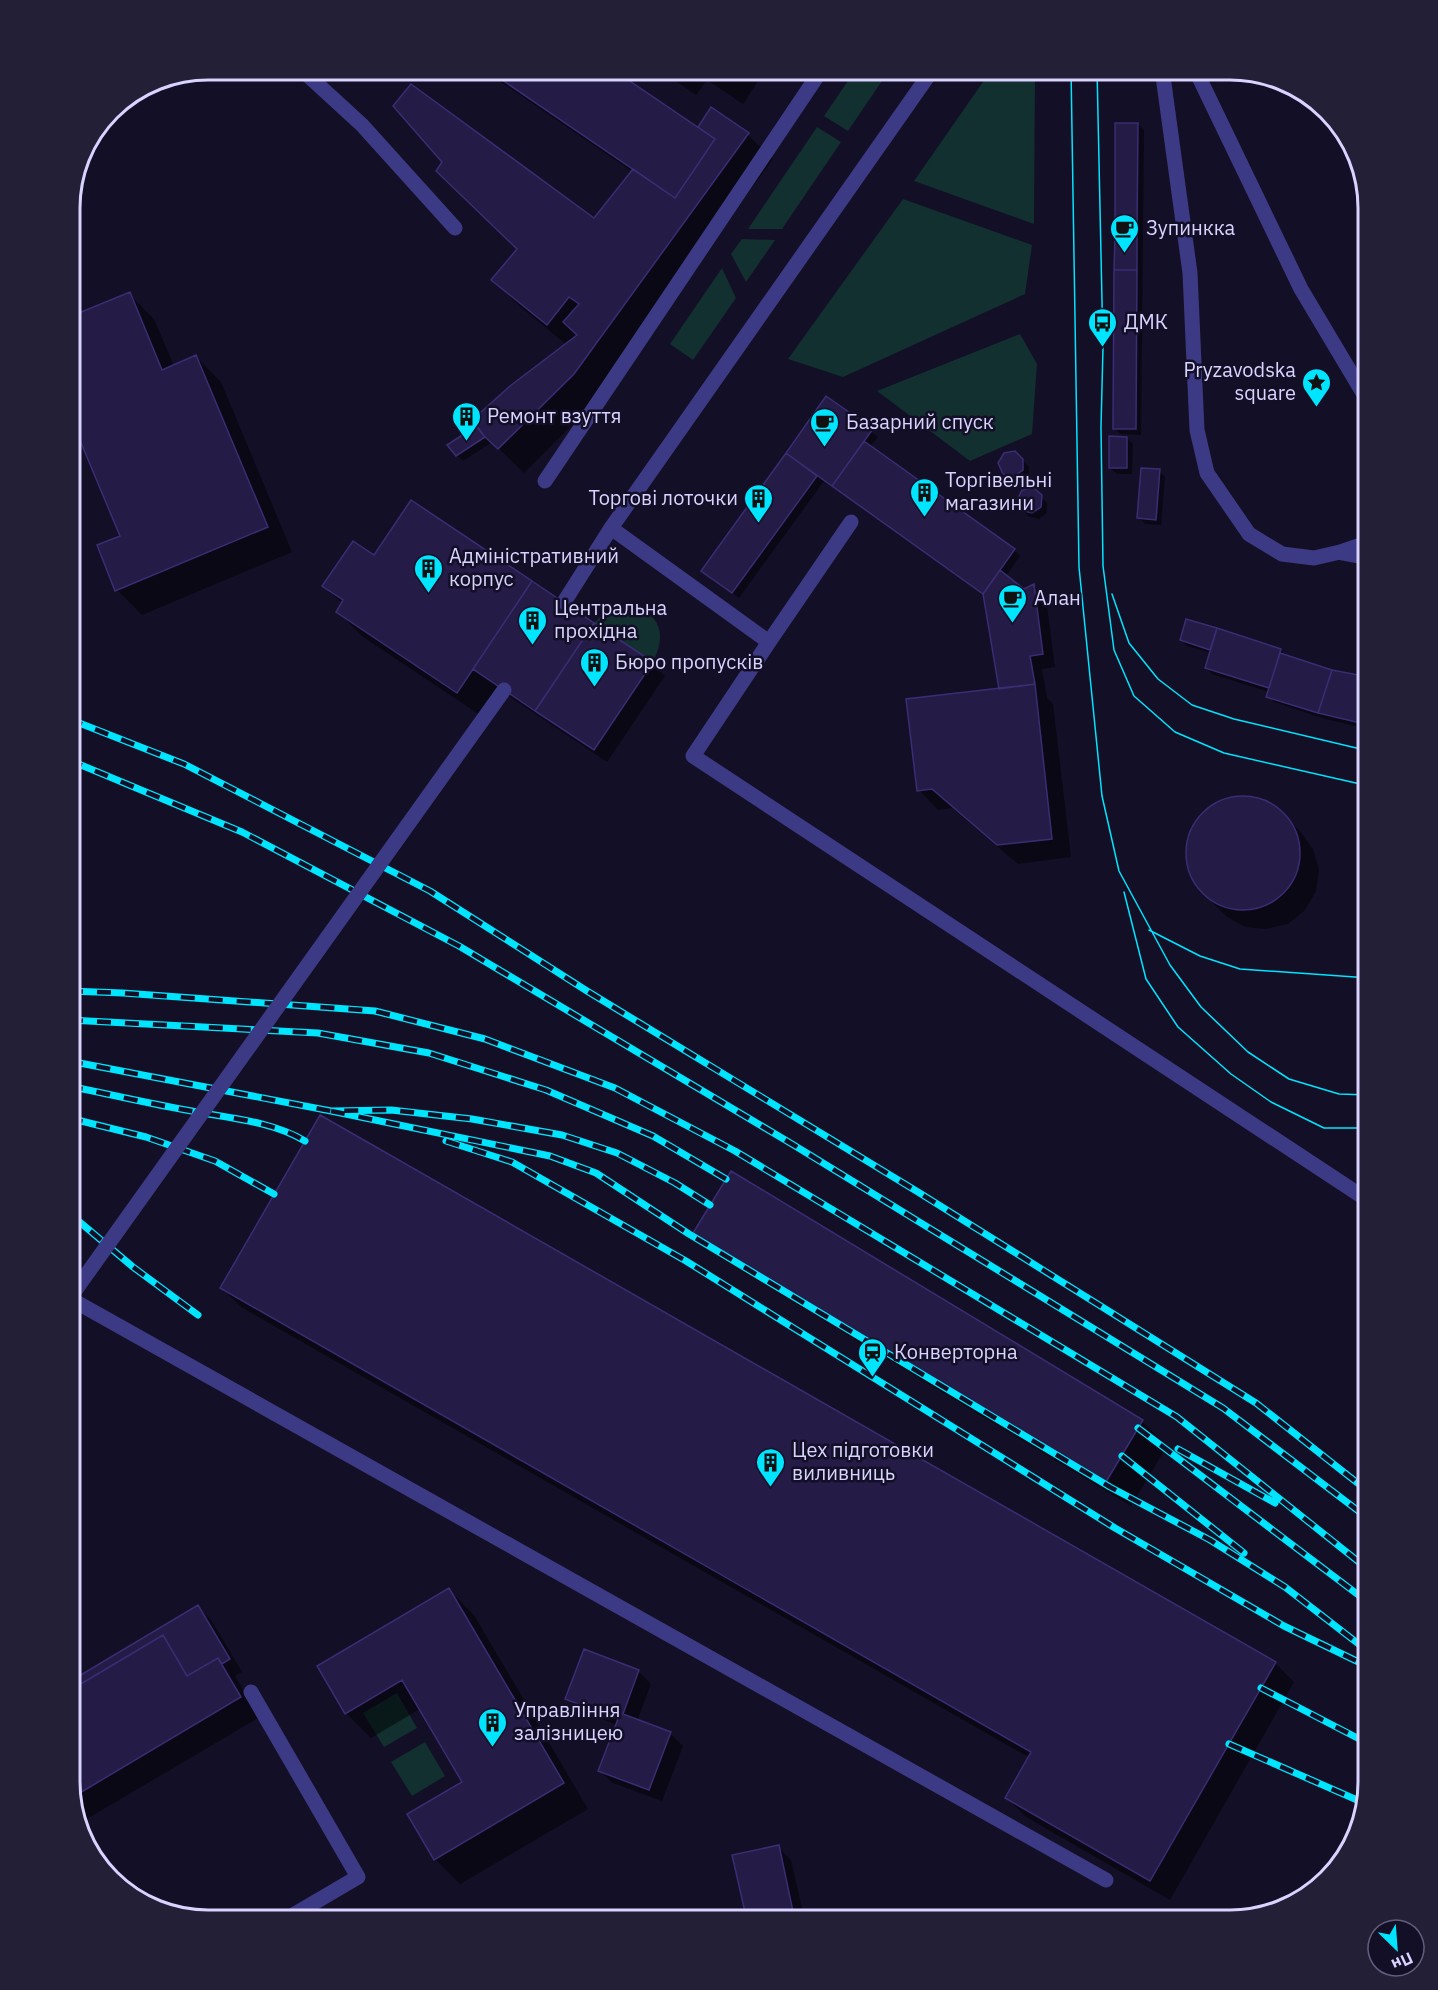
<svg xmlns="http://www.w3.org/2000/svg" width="1438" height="1990" font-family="'IBM Plex Sans',sans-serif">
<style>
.green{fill:#12302f}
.shadow{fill:#0007}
.building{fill:#241b47;stroke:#3b2d73;stroke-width:1.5}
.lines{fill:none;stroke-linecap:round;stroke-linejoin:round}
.service{stroke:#3d3a85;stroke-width:15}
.minor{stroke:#3d3a85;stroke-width:15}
.tram{stroke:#00e5ff;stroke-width:1.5}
.rail-casing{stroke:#00e5ff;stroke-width:7}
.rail{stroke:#130f26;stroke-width:4.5;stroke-dasharray:14;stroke-linecap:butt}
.minor-bridge{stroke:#3d3a85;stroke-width:15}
.labels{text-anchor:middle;stroke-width:5;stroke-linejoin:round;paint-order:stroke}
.poi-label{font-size:20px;fill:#d9d4ff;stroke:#130f26;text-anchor:start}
.rim{fill:none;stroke:#d9d4ff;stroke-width:3}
</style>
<rect width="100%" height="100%" fill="#130f26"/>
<path class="green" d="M856,69H871L884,78L848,131L824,116Z
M992,69H1032L1035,71L1034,224L914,181Z
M817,127L841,142L782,229H748Z
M903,199L1032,245L1025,294L843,377L788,359Z
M742,239L775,240L746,282L731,254Z
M722,268L736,298L693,360L670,344Z
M1020,334L1037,364L1032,434L970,461L877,391Z
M633,604C662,617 666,635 653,662L594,623C607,610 615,605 633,604Z
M397,1693L417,1728L384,1747L363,1713Z
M425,1742L445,1776L412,1796L391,1762Z"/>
<path class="shadow" d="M482,69H610L698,129L711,109L748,135L773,159L598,399L524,473L492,442L463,461L457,455L485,435L567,345L518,305L493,280L519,250L595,220L633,172Z
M658,69H766L743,104L707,80L696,95Z
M1138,124L1144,130L1141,435L1120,434L1114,428Z
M129,294L154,319L174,366L196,357L221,382L292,552L142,615L117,590L122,537Z
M827,398L878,437L870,447L1014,550L1020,556L1006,576L1023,591L1033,585L1046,598L1055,667L1042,669L1047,698L1053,704L1071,857L1018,864L952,808L938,810L919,790L1000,689L984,595L824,481L739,598L703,571Z
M1127,438L1133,444L1132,474H1117L1110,468Z
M1014,453L1029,467V477L1020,482L1010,479L1004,473Z
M1159,471L1165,477L1161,525L1145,524L1139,518Z
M1033,490L1047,503V513L1039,519L1028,516L1022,509Z
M375,557L652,663L665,676L607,762L500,690L483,717L363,637L338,612L343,604L324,586Z
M1187,620L1281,650L1287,657L1331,671L1369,679V729L1325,719L1274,702L1268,696L1269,692L1212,674L1206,668L1211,653L1187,646L1181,640Z
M1239,797L1261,800L1280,811L1300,831L1313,849L1319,870L1316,891L1305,910L1288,924L1266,929L1245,927L1226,916L1206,896L1192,878L1187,857L1190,835L1201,817L1218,803Z
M695,1233L1142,1421L1167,1446L1131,1506L720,1258Z
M222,1288L1275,1663L1294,1682L1170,1900L1026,1817L1007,1798L1030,1758L241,1307Z
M449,1590L474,1615L588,1809L460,1884L435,1859L409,1815L464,1783L420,1709L371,1738L346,1713Z
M198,1607L211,1620L242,1672L235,1676L260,1717L80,1823L69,1783V1684Z
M638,1671L651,1684L637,1721L670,1733L683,1746L662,1801L613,1783L600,1771L617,1725L580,1711L567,1698Z
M778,1847L791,1860L805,1921H748Z"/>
<path class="building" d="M486,69H612L715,139L675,198Z
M411,84L594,218L633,169L675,198L715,139L698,127L711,107L749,133L574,374L498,449L485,437L472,420L510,386L577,335L563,322L579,304L569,297L547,325L491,280L517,249L436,171L442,162L393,106Z
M1115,123H1138L1137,236H1115Z
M1115,236H1137V270H1114Z
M1114,270H1137L1136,429H1113Z
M130,292L162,370L196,355L268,527L115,591L97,545L120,536L69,414V317Z
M826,396L873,429L832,486L786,453Z
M476,426L485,437L456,456L447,445Z
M1109,436L1127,437V468H1109Z
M864,441L1015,549L983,594L832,486Z
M1015,451L1023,459V470L1013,477L1003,474L998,463L1004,453Z
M786,453L817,476L732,593L701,571Z
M1141,468L1160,469L1156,520L1137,518Z
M1034,488L1042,495L1041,507L1032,513L1021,510L1017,500L1022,490Z
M411,500L532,581L457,693L336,612L343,600L322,586L353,541L374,555Z
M1000,570L1024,589L1034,584L1043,654L1030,656L1035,684L999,689L983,594Z
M532,581L594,623L535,711L473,669Z
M1186,619L1217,628L1210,650L1180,640Z
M594,623L653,662L594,750L535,711Z
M1217,628L1281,649L1269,688L1205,668Z
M1280,653L1332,670L1318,713L1266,697Z
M1332,670L1369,677V725L1318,713Z
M1035,684L1052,839L997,845L932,789L917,791L906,699Z
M1186 853a57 57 0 1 1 114 0a57 57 0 1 1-114 0Z
M320,1115L1276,1662L1150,1881L1005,1798L1031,1752L220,1288Z
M731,1171L1143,1420L1106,1482L693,1233Z
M449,1588L564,1783L434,1860L407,1814L462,1782L402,1680L345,1714L317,1666Z
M198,1605L230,1659L222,1664L218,1658L187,1676L163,1635L69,1691V1682Z
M163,1635L187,1676L218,1658L241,1697L73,1797L69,1783V1691Z
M584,1649L639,1670L623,1714L671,1732L649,1790L598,1771L618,1719L565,1699Z
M779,1845L795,1921H747L732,1855Z"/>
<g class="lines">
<path class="service" d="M301,69L362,125L455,228
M545,481L822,69
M611,528L769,642L693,756L1369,1201
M564,602L611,528L933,69
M769,642L851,522
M69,1298L1106,1880
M251,1692L358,1877L283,1921"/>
<path class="minor" d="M1162,69L1190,273L1197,430L1207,473L1249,534L1282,554L1314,558L1340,552L1369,542
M1195,69L1301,289L1369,403
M1342,553L1369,558"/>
<path class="tram" d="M1071,69L1079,567L1102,796L1119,871L1170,965L1201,1007L1248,1052L1289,1079L1339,1094L1369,1095
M1097,69L1103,347L1101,427L1103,566L1114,650L1134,696L1175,732L1224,753L1369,786
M1112,594L1129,643L1158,679L1192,705L1234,719L1369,751
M1124,892L1146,979L1178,1027L1231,1074L1271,1102L1324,1128H1369
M1149,930L1200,956L1240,969L1369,978"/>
<defs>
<path id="rail" d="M69,719L184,764L430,891L587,991L918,1192L1256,1403L1369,1492
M69,760L242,832L459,946L792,1144L1223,1408L1369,1519
M69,991L123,993L375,1011L485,1039L615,1088L735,1151L1177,1417L1369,1570
M69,1020L318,1033L429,1053L546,1090L653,1136L726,1179
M69,1061L331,1111L391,1110L472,1119L562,1135L617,1153L675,1183L710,1205
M69,1086C108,1094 147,1103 186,1110C225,1118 270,1120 305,1141
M331,1111L550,1156L596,1173L689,1234L1110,1487L1210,1540L1285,1587L1369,1652
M69,1118L146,1137L215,1161L274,1194
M446,1141L512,1162L686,1261L1115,1528L1284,1626L1369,1667
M69,1213L133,1267L198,1315
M1138,1428L1369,1603
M1178,1449L1275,1503
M1122,1456L1244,1553
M1261,1688L1369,1744
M1229,1744L1364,1803"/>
</defs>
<use href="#rail" class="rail-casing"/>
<use href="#rail" class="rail"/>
<path class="minor-bridge" d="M69,1299L504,690"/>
</g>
<defs>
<symbol id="cafe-pin" viewBox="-11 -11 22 30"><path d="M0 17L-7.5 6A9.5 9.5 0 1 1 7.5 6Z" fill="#00e5ff" stroke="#130f26"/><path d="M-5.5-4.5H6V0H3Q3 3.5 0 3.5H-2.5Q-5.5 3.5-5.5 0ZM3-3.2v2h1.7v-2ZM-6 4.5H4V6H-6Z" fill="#111"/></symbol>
<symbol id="bus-pin" viewBox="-11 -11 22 30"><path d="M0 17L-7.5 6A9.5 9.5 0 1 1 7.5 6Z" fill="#00e5ff" stroke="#130f26"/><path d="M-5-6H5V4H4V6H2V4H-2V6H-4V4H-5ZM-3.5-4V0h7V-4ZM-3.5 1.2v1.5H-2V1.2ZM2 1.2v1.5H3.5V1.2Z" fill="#111"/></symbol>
<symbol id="sight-pin" viewBox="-11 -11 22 30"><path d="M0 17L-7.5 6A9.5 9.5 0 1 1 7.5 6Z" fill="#00e5ff" stroke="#130f26"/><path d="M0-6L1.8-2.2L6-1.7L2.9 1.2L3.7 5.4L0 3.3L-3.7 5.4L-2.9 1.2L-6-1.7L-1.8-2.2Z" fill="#111"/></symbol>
<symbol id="building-pin" viewBox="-11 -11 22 30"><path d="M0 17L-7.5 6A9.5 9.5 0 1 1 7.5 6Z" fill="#00e5ff" stroke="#130f26"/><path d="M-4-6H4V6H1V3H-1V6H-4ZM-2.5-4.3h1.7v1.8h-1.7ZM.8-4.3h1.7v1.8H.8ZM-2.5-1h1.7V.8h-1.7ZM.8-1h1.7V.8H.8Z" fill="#111"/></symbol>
<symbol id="station-pin" viewBox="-11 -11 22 30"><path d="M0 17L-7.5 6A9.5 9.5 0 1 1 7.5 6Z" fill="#00e5ff" stroke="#130f26"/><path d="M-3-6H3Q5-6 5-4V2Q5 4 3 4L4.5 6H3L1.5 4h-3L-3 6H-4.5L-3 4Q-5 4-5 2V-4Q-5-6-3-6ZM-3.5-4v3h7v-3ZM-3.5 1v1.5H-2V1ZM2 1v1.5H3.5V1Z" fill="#111"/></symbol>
</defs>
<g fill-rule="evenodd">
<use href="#cafe-pin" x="1108" y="212" width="33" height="45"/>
<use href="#bus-pin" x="1086" y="306" width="33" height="45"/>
<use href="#sight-pin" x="1300" y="366" width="33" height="45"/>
<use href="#building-pin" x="450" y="400" width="33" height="45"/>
<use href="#cafe-pin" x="808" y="406" width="33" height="45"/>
<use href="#building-pin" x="908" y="476" width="33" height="45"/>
<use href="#building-pin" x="742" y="482" width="33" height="45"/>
<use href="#building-pin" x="412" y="552" width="33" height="45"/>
<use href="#cafe-pin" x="996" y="582" width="33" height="45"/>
<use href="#building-pin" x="516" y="604" width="33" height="45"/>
<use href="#building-pin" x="578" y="646" width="33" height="45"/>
<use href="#station-pin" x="856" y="1336" width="33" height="45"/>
<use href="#building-pin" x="754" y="1446" width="33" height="45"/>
<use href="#building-pin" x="476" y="1706" width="33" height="45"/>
</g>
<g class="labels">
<g class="poi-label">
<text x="1146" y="235">Зупинкка</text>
<text x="1124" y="329">ДМК</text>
<text x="1296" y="377" text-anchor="end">Pryzavodska<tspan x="1296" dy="23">square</tspan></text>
<text x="487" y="423">Ремонт взуття</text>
<text x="846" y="429">Базарний спуск</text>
<text x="945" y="487">Торгівельні<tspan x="945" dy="23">магазини</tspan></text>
<text x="738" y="505" text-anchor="end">Торгові лоточки</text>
<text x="449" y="563">Адміністративний<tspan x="449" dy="23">корпус</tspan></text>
<text x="1034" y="605">Алан</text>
<text x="554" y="615">Центральна<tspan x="554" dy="23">прохідна</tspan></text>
<text x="615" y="669">Бюро пропусків</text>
<text x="894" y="1359">Конверторна</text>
<text x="792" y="1457">Цех підготовки<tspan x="792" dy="23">виливниць</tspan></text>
<text x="514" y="1717">Управління<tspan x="514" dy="23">залізницею</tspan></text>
</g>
</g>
<path d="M0 0H1438V1990H0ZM208 80H1230A128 128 0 0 1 1358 208V1782A128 128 0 0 1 1230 1910H208A128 128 0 0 1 80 1782V208A128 128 0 0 1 208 80Z" fill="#231f37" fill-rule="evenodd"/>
<path class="rim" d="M208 80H1230A128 128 0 0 1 1358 208V1782A128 128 0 0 1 1230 1910H208A128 128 0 0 1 80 1782V208A128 128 0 0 1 208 80Z"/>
<g transform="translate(1396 1948) rotate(155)"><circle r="28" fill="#130f26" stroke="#625e7d" stroke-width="1.5"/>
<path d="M0-4.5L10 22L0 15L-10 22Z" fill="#00e5ff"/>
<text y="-9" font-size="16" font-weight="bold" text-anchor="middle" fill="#d9d4ff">Пн</text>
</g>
</svg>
